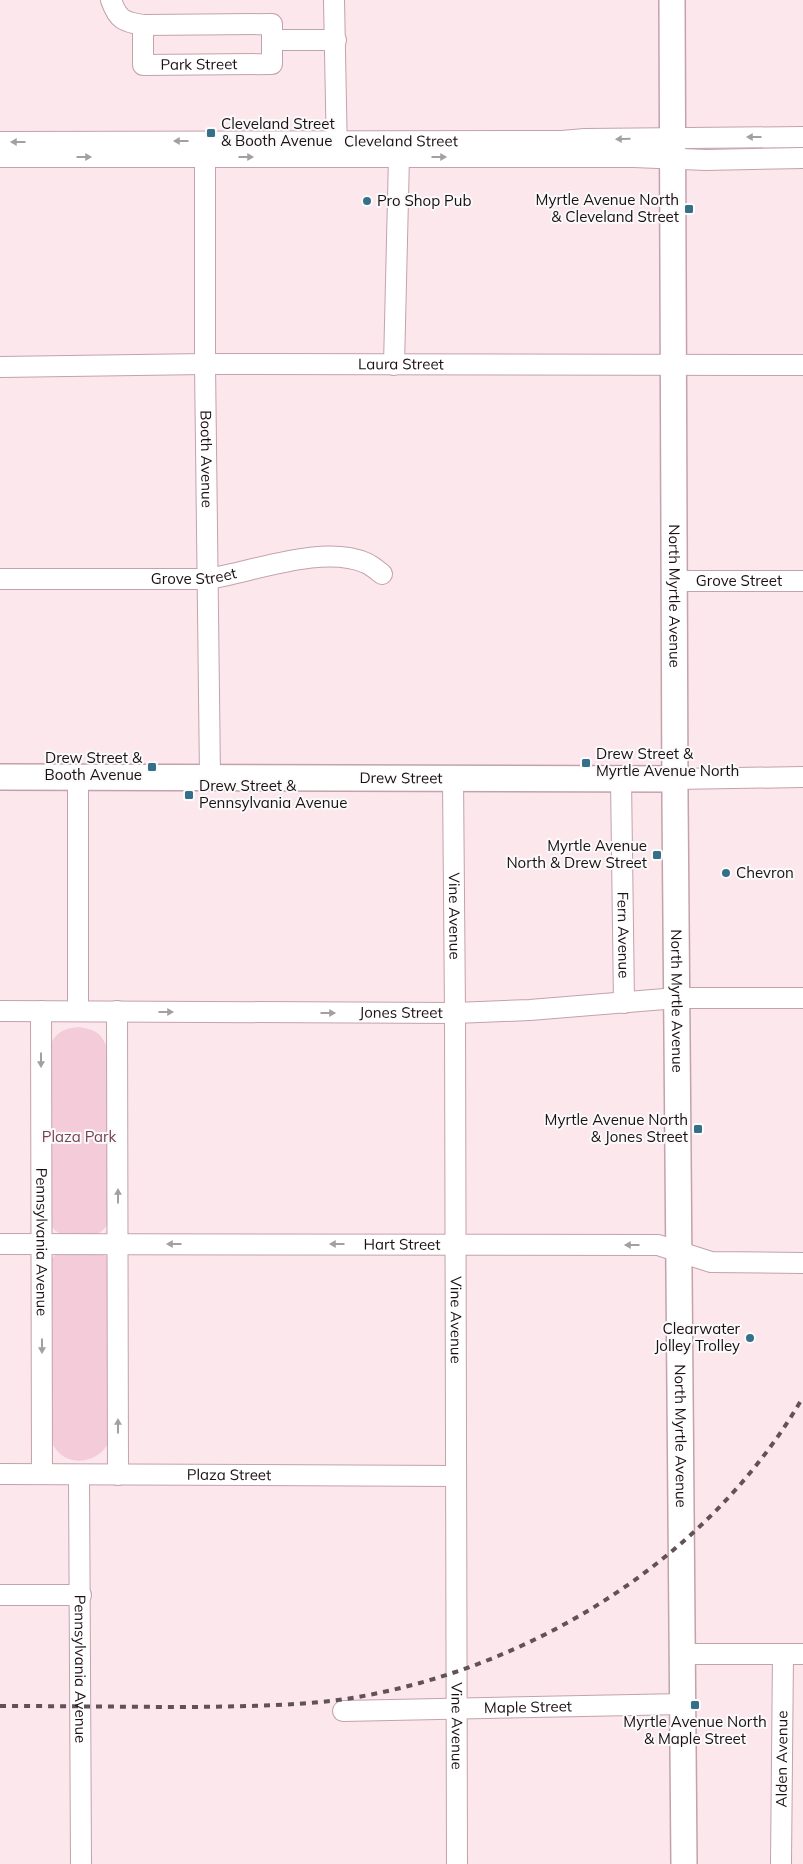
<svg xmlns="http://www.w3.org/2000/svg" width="803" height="1864" font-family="Mulish,sans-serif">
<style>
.green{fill:#f4cbd8}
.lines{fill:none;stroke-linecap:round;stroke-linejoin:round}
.minor-casing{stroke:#c3a2ac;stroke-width:22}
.major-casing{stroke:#c3a2ac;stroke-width:28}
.minor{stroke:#fff;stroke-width:20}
.major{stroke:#fff;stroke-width:25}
.rail{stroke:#615257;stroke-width:4;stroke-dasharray:6 6;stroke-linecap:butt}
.oneway{fill:#a49fa1}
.poi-dot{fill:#356f88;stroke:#fafafa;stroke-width:2}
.labels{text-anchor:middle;stroke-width:4;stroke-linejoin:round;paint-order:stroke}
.street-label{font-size:15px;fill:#1b0f13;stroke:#fafafa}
.poi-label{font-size:15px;fill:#1b0f13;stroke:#fafafa;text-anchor:start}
.park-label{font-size:15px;fill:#784055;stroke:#fafafa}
</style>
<rect width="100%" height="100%" fill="#fce7ed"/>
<path class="green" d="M78,1027C95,1030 100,1031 107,1047L111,1215C109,1219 108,1225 104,1229C94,1240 67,1239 56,1231C53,1229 51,1224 49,1221L48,1052C53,1035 60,1029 78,1027Z
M59,1252L100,1253L107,1257L111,1264L108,1444C96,1464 66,1468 53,1445C51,1441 51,1437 50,1433L48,1266L52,1258Z"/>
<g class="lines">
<defs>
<g id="minor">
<path d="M111,0C118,20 124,22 143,25"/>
<path d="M334,0L337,155"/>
<path id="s1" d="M272,40V24L143,25V65L272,64V40H336"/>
<path id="s2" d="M0,142L562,141L585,139L803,137"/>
<path id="s3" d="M205,143V364L210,777"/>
<path d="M0,157H634L706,160L803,158"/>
<path d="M394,365L399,157"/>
<path id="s4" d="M0,367L205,364L803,365"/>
<path id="s5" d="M0,579H207C253,572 323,544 366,563C371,565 377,570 382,574"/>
<path id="s6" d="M675,581H803"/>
<path id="s7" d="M453,778L455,1013L457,1864"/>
<path id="s8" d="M621,779L624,1003"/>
<path d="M675,779L803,777"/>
<path id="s9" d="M0,1011L455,1013L530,1010L677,998H803"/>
<path id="s10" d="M41,1011L42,1474"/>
<path d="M78,1011V777"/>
<path d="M117,1011L118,1475"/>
<path id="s11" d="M0,1244L658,1245L711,1262L803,1263"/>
<path id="s12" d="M0,1474L456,1476"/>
<path id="s13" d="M79,1475L81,1864"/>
<path d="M0,1595H81"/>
<path d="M682,1654H803"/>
<path id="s14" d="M343,1711L683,1704"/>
<path id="s15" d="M781,1864L783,1654"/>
</g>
<g id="major">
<path id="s16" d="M672,0L675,800L684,1864"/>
<path id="s17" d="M0,777L675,779"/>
</g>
</defs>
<use href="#minor" class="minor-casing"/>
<use href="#major" class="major-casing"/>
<use href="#minor" class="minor"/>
<use href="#major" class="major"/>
<path class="rail" d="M0,1706C66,1706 131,1707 197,1707C249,1706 301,1706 352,1698C533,1668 710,1558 803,1397"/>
</g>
<defs><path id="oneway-solid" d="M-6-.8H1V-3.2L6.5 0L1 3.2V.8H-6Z" transform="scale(1.25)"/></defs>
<g class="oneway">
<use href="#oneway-solid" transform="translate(754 137) rotate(180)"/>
<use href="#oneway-solid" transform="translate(623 139) rotate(179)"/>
<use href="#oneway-solid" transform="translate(181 141) rotate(180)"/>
<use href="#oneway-solid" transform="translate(18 142) rotate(180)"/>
<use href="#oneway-solid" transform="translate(84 157)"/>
<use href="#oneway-solid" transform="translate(246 157)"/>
<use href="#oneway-solid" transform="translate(439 157)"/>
<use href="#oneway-solid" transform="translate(166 1012)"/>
<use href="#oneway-solid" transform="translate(328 1013)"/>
<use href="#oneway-solid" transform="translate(41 1060) rotate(90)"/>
<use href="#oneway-solid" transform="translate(118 1196) rotate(-90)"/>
<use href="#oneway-solid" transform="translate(174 1244) rotate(180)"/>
<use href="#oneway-solid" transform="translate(337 1244) rotate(180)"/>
<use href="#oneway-solid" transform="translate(632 1245) rotate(-180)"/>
<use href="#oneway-solid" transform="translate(42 1346) rotate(90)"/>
<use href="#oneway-solid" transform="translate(118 1426) rotate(-90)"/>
</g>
<g class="poi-dot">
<rect x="206" y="128" width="10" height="10" rx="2.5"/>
<circle cx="367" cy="201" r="5"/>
<rect x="684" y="204" width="10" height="10" rx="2.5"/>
<rect x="581" y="758" width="10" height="10" rx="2.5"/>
<rect x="147" y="762" width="10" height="10" rx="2.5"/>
<rect x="184" y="790" width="10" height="10" rx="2.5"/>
<rect x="652" y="850" width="10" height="10" rx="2.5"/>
<circle cx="726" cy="873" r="5"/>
<rect x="693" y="1124" width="10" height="10" rx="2.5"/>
<circle cx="750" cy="1338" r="5"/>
<rect x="690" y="1700" width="10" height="10" rx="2.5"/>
</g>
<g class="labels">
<g class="street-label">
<text dy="5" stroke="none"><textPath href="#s1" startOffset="241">Park Street</textPath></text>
<text dy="5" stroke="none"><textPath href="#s2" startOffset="401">Cleveland Street</textPath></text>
<text dy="5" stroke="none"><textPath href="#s4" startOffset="401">Laura Street</textPath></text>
<text dy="5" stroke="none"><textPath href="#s3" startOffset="316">Booth Avenue</textPath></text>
<text dy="5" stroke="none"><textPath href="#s5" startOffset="194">Grove Street</textPath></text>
<text dy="5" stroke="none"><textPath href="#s6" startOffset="64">Grove Street</textPath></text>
<text dy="5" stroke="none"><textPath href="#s16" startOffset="596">North Myrtle Avenue</textPath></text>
<text dy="5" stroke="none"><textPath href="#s17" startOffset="401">Drew Street</textPath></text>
<text dy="5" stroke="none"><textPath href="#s7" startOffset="138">Vine Avenue</textPath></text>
<text dy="5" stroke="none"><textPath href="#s8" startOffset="156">Fern Avenue</textPath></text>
<text dy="5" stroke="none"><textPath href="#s16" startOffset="1001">North Myrtle Avenue</textPath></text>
<text dy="5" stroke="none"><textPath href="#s9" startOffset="401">Jones Street</textPath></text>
<text dy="5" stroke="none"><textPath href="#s10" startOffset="231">Pennsylvania Avenue</textPath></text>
<text dy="5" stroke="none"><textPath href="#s11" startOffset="402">Hart Street</textPath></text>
<text dy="5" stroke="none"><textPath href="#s7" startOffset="542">Vine Avenue</textPath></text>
<text dy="5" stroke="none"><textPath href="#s16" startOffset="1436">North Myrtle Avenue</textPath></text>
<text dy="5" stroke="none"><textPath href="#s12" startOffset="229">Plaza Street</textPath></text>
<text dy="5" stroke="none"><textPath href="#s13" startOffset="194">Pennsylvania Avenue</textPath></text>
<text dy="5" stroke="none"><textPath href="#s14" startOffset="185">Maple Street</textPath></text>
<text dy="5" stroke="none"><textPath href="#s7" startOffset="948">Vine Avenue</textPath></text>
<text dy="5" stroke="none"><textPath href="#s15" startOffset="105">Alden Avenue</textPath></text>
</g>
<g class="poi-label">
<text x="221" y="129">Cleveland Street<tspan x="221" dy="17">&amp; Booth Avenue</tspan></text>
<text x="679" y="205" text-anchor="end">Myrtle Avenue North<tspan x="679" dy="17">&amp; Cleveland Street</tspan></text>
<text x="377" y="206">Pro Shop Pub</text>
<text x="596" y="759">Drew Street &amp;<tspan x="596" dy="17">Myrtle Avenue North</tspan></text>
<text x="142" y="763" text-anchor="end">Drew Street &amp;<tspan x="142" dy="17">Booth Avenue</tspan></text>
<text x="199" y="791">Drew Street &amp;<tspan x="199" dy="17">Pennsylvania Avenue</tspan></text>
<text x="647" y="851" text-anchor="end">Myrtle Avenue<tspan x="647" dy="17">North &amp; Drew Street</tspan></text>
<text x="736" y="878">Chevron</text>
<text x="688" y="1125" text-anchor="end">Myrtle Avenue North<tspan x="688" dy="17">&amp; Jones Street</tspan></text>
<text x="740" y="1334" text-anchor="end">Clearwater<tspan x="740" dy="17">Jolley Trolley</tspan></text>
<text x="695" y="1727" text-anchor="middle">Myrtle Avenue North<tspan x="695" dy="17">&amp; Maple Street</tspan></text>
</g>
<g class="park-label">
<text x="79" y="1142">Plaza Park</text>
</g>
</g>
</svg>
